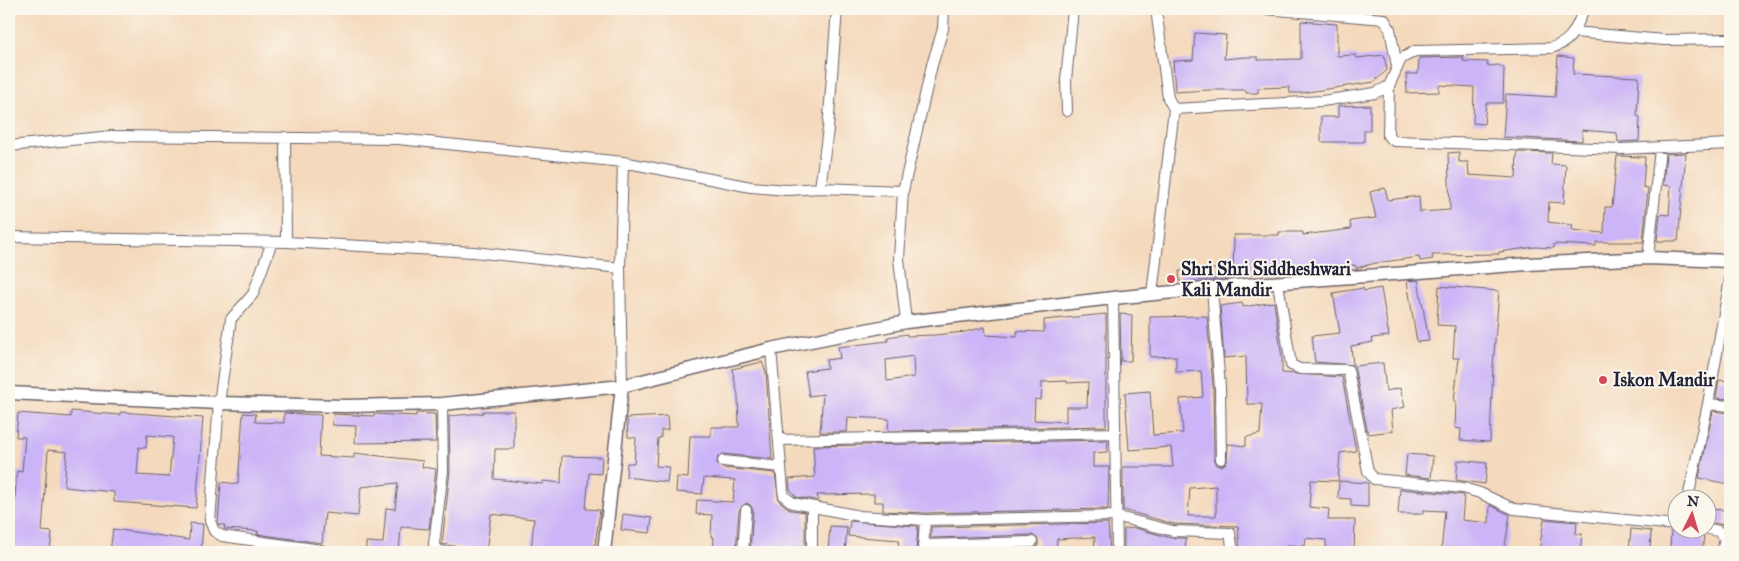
<svg xmlns="http://www.w3.org/2000/svg" width="1739" height="561" font-family="'IM FELL Great Primer',serif">
<style>
.building{fill:#cbb4f7;fill-rule:evenodd}
.lines{fill:none;stroke-linecap:round;stroke-linejoin:round}
.minor-casing{stroke:#6c6268;stroke-width:12}
.tertiary-casing{stroke:#6c6268;stroke-width:15}
.minor{stroke:#fff;stroke-width:10}
.tertiary{stroke:#fff;stroke-width:12}
.poi-dot{fill:#d1495b;stroke:#fbf7ec;stroke-width:2}
.labels{text-anchor:middle;stroke-width:4;stroke-linejoin:round;paint-order:stroke}
.poi-label{font-size:18px;font-weight:bold;fill:#22223b;stroke:#fbf7ec;text-anchor:start}
</style>
<rect width="100%" height="100%" fill="#fbf7ec"/>
<filter id="ink" filterUnits="userSpaceOnUse"><feTurbulence type="fractalNoise" baseFrequency=".02" numOctaves="2"/><feDisplacementMap in="SourceGraphic" scale="10" xChannelSelector="R" yChannelSelector="G"/><feConvolveMatrix kernelMatrix="1 2 1 2 8 2 1 2 1" color-interpolation-filters="sRGB"/></filter>
<filter id="wash" filterUnits="userSpaceOnUse"><feTurbulence type="fractalNoise" baseFrequency=".0096" numOctaves="4" result="noise"/><feDisplacementMap in="SourceGraphic" scale="20" xChannelSelector="R" yChannelSelector="G"/><feGaussianBlur stdDeviation="1.12" result="paint"/><feColorMatrix in="noise" values="0 0 0 0 0 0 0 0 0 0 0 0 0 0 0 0 0 1.4 0 .05"/><feComposite in="paint" operator="in"/></filter>
<g filter="url(#wash)">
<rect width="100%" height="100%" fill="#f4d9bc"/>
<g id="blocks">
<path class="building" d="M1301,21L1337,24V56L1356,55L1357,58L1384,55L1387,70L1374,82L1301,93H1290L1289,87L1258,88V93H1246V90H1209L1175,92L1173,61L1193,60L1195,33L1226,35L1224,59L1246,57H1258V60L1301,59Z
M1558,56L1574,58L1573,74L1639,77L1637,116L1640,117L1639,141L1618,142L1617,133L1582,130V141L1503,137L1506,94L1555,97Z
M1464,57L1463,61L1488,62L1487,66L1498,65L1504,68L1503,103H1486L1484,124L1473,123L1474,87L1439,85V92L1407,93L1406,74H1418L1419,58Z
M1370,105V130H1364V142H1321V117H1338V106Z
M1459,152V162H1468L1469,175L1516,178L1517,152L1552,153L1551,164L1566,165L1564,203L1549,202L1548,222L1573,225L1572,230L1604,233L1605,207H1612L1617,156L1645,157L1643,187L1648,188L1643,242H1596V246L1554,244V248L1535,247L1499,252V254L1432,255L1433,259L1420,261L1419,257L1376,263L1356,268L1355,265L1307,270V272L1233,275L1234,235H1279V232H1303V235L1351,229L1350,221L1376,218L1370,192L1385,188L1388,200L1419,196L1420,212L1450,210L1448,153Z
M1686,153L1678,241H1657L1660,214L1669,215L1671,186L1663,185L1666,154Z
M1232,268V278L1180,282L1179,271Z
M1418,280L1429,341L1417,342L1407,281Z
M1439,286L1499,291L1493,366L1490,442L1460,440L1461,429L1455,428L1456,401H1454L1459,358H1453L1455,326L1437,325Z
M1363,288L1364,291L1381,288L1389,336L1372,338L1373,342L1351,346L1353,365L1315,362L1312,336L1340,333L1333,293Z
M1274,302L1282,358V373L1342,377L1356,451L1340,453L1338,481L1311,480L1309,507L1329,509L1328,520H1355L1354,552H1326V540L1306,538L1305,546L1287,545L1288,552H1240L1238,526L1174,524L1123,510V467H1173L1171,447L1129,450L1125,393L1150,391L1153,435L1183,433L1180,399L1203,397L1201,371L1176,372V356L1150,357V317L1207,316L1213,387L1214,459L1217,465L1222,466L1227,462L1228,444L1246,446V437L1260,434L1262,404H1247L1246,356L1224,358L1220,306L1242,303L1243,307ZM1216,486V516H1188L1190,488Z
M1106,314V426L888,431L889,419L848,417L847,432H820L823,394L809,396L805,371L827,368L826,360L840,358L838,347L888,341V337L907,334V336L935,335L965,332L985,327L986,335L1017,337V331L1044,332V320ZM913,356L914,377L887,381L886,360ZM1067,381V383L1088,382L1087,407H1066V422L1034,420L1035,399L1041,400L1042,382Z
M1120,314L1132,315L1131,361H1121Z
M762,362L766,372L772,459L723,454L718,457L717,463L722,468L775,473L779,501L791,510L805,512V552H750L753,510L750,505L746,503L739,510L736,552H713L714,537H711L712,515L696,514L697,500L733,502L735,480L704,478L702,494L676,492L677,477L688,478L690,436H711V427H739L738,395L732,369Z
M1383,363L1386,391L1400,388L1405,407L1391,410L1393,431L1368,434L1354,366Z
M1719,380L1730,381V399L1716,398Z
M71,411L120,415V412L203,418L196,508L114,502V492L64,487L67,452L48,450L42,531L52,532L50,551L9,552V508L14,509L17,471L22,472L25,437H16L18,413L71,417ZM147,435L173,437L169,477L137,475L139,447L146,448Z
M483,411H514V449H495L494,479L543,484V481L561,483L562,456L602,457L601,474L589,473L586,509L600,510L594,552H531L534,519L491,514L486,552L442,544L450,471L449,416L483,413Z
M1713,411L1730,413V474L1728,484L1699,478Z
M243,413L256,414L255,422L284,423V413L321,415L319,456L354,458V453L423,461L422,467L436,469L429,529L401,527L399,552H366V542L383,543L386,508L395,509L398,483L361,487L358,516L325,513L322,543L257,534L258,531L224,529L225,525H219L218,522L221,482L238,484Z
M416,413L435,414L436,442L355,443L356,426L332,425L333,414L374,416V414L416,416Z
M667,416L668,430H661V438H658L656,466L669,467L667,482L626,477L627,463H634L636,438L628,437L627,418Z
M1108,440L1107,452L1093,453V467H1109L1108,509L925,513L883,511V502H874V494L817,495L818,500H816L796,497L790,489L789,479L815,477L813,446Z
M1407,454L1433,456L1431,478L1405,475Z
M1458,460L1487,463L1485,484L1456,480Z
M1339,481L1368,483V507L1351,506V499L1338,498Z
M1400,489L1464,495L1462,520L1489,523L1490,505L1510,515L1504,552H1441L1445,511L1423,510V514H1398Z
M1706,509L1726,510L1725,525L1706,522Z
M623,514L652,518L650,533L621,530Z
M1544,519L1577,522L1576,534H1582L1580,552H1539Z
M850,521L918,526L916,552H898L899,540L848,536Z
M190,523L203,524L201,552H110L113,529L189,540Z
M1108,523L1110,552H1094L1095,537L1057,539L1056,552H1020V549H1033L1038,546V539L1032,535L931,538V527Z
M830,526L847,527L845,552H828Z
M1135,528L1171,538H1186L1185,552L1132,548V551H1124V529Z
M1631,529L1651,531L1650,552H1629Z
M1671,531H1687V535L1704,536L1702,552L1670,549Z
M990,550V552H930Z"/>
</g>
</g>
<g filter="url(#ink)">
<use href="#blocks" fill-opacity="0" stroke="#6c6268" stroke-width="1"/>
<g class="lines">
<defs>
<path id="minor" d="M1265,9L1384,19L1390,29L1397,66
M1574,32L1664,40L1730,39
M1389,86L1388,136L1394,141L1621,149L1730,144
M1174,109L1322,101L1375,93L1389,86L1401,59L1415,51L1550,48C1572,43 1576,28 1584,9
M1067,111L1066,80L1073,9
M285,137L286,242
M9,146L112,136L398,139L623,162L751,187L788,190L820,188L903,191
M820,188L828,129L837,9
M9,237L286,242L474,252L620,268
M272,242L253,294L231,319L219,403L210,521L214,531L222,536L321,550V552
M1648,258L1660,149
M1278,283L1291,365L1300,369L1348,370L1368,471L1374,479L1463,488L1480,493L1514,509L1676,525
M1212,289L1220,387L1221,459
M1152,294L1174,109L1168,98L1156,9
M1113,298L1117,552
M906,322L899,259L903,191L932,65L943,29L944,9
M771,349L783,490L784,496L793,503L860,516L925,520L1115,516L1173,531L1230,533L1233,552
M622,386L620,268L623,162
M442,404L443,471L434,544L438,550L444,552
M1708,404L1730,406
M779,440L1115,433
M723,461L781,467
M1688,498L1708,404L1730,279
M1704,528L1718,531L1725,538L1730,539
M923,545L1032,542
M743,552L746,510
M812,552V508
M923,552L925,520
M1722,552L1725,538"/>
<path id="tertiary" d="M9,393L219,403L345,406L442,404L622,386L771,349L906,322L1113,298L1256,284L1528,264L1648,258L1730,261
M604,552L622,386"/>
</defs>
<use href="#minor" class="minor-casing"/>
<use href="#tertiary" class="tertiary-casing"/>
<use href="#minor" class="minor"/>
<use href="#tertiary" class="tertiary"/>
</g>
</g>
<g class="poi-dot">
<circle cx="1171" cy="279" r="5"/>
<circle cx="1603" cy="380" r="5"/>
</g>
<g class="labels">
<g class="poi-label">
<text x="1181" y="275">Shri Shri Siddheshwari<tspan x="1181" dy="21">Kali Mandir</tspan></text>
<text x="1613" y="386">Iskon Mandir</text>
</g>
</g>
<rect width="1739" height="561" fill="none" stroke="#fbf7ec" stroke-width="30"/>
<g transform="translate(1692 514) rotate(5)"><circle r="24" fill="#fbf7ec" stroke="#a4a2a5"/>
<path d="M0-4L9 19L0 12L-9 19Z" fill="#d1495b"/>
<text y="-8" font-size="14" font-weight="bold" text-anchor="middle" fill="#22223b">N</text>
</g>
</svg>
